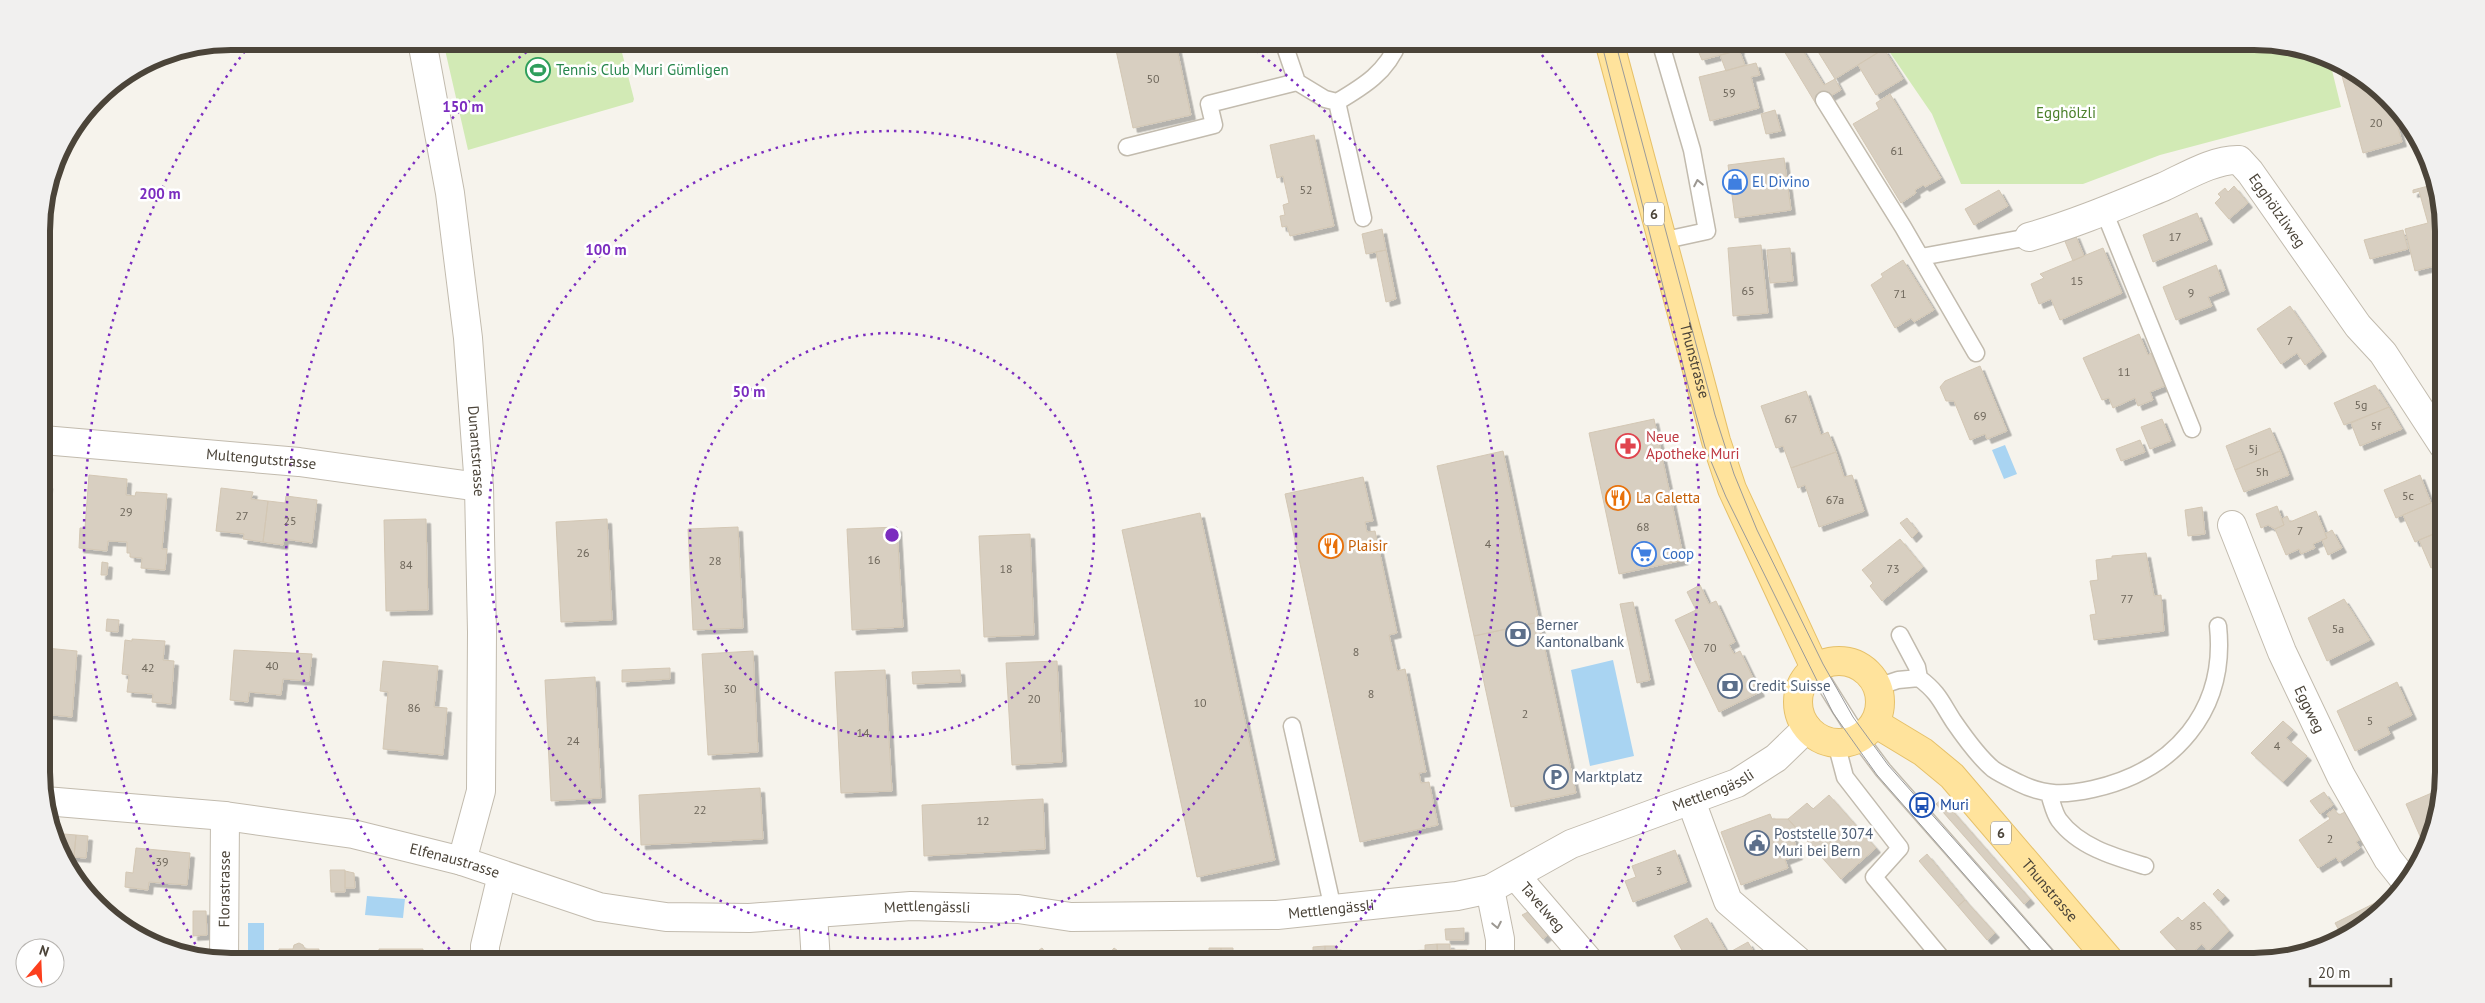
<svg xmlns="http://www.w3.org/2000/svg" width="2485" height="1003" font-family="'PT Sans',sans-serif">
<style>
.green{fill:#d2eab5}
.water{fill:#a9d4f2}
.building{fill:#d8cfc1;stroke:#d3c7b4;filter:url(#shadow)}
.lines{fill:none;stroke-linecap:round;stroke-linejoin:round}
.service-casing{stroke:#c2bbae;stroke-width:19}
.minor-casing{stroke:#c2bbae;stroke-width:30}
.primary-casing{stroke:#e6c16a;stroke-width:30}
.service{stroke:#fff;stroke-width:16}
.minor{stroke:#fff;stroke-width:28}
.primary{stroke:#ffe39c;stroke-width:28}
.tram{stroke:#9a9a9a;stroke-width:1}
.oneway{stroke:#9c9892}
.ring{fill:none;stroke:#7b2cbf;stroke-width:2.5;stroke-dasharray:2.5 5}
.labels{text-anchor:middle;stroke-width:5;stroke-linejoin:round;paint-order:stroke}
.number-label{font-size:12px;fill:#6e675b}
.shield{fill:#fff;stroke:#817c74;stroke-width:1}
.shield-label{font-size:14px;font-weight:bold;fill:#4b4439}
.leisure-label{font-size:15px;fill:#27864d;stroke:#fff;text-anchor:start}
.park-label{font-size:15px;fill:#4a7f2a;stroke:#fff}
.shop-label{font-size:15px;fill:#366cbe;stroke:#fff;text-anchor:start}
.street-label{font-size:15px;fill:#4b4439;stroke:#fff}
.health-label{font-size:15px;fill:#be3a42;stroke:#fff;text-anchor:start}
.food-label{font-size:15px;fill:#c56008;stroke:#fff;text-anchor:start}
.service-label{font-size:15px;fill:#4e5e75;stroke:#fff;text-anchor:start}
.transit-label{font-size:15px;fill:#164399;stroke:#fff;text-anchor:start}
.rim{fill:none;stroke:#4b4439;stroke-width:6}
.centre{fill:#7b2cbf;stroke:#fff;stroke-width:2.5}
.ring-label{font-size:15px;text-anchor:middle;font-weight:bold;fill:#7b2cbf;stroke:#fff;stroke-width:5;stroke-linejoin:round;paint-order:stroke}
</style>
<defs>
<filter id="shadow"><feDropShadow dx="4.5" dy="4.5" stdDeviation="0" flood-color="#0004"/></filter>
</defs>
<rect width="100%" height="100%" fill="#f6f3ec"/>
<path class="green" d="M443,41H619L634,99L633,102L468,150Z
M1882,41H2254L2316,51L2329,58L2341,107L2160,155L2083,184H1961L1932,114Z"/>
<path class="water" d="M2005,445L2017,474L2004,479L1992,450Z
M1613,660L1634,756L1590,766L1571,670Z
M367,896L405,899L403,918L365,915Z
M248,923H264V956H248Z"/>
<path class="building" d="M1114,41H1187L1176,44L1191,115L1133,128Z
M1694,41H1737L1740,50L1702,60Z
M1778,41H1797L1824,85L1835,79L1841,90L1816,104Z
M1821,41H1870L1877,53L1835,79L1817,50L1824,46Z
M1884,49L1903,79L1876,95L1858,65Z
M1739,50L1745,65L1726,71L1720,55Z
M1756,63L1760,75L1751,77L1759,108L1710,121L1699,77Z
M2341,64L2360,73L2391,103L2402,142L2363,153L2339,65Z
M1890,94L1941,178L1925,187L1923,185L1915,190L1916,193L1901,203L1853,124L1879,109L1876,103Z
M1775,110L1781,131L1766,134L1761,114Z
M1314,135L1334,226L1290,236L1287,226L1282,227L1280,216L1285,215L1283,205L1289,203L1283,176L1277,178L1270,145Z
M1784,158L1791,210L1735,218L1728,165Z
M2436,184L2442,206V278L2439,265L2415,271L2405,229L2428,223L2419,191L2413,193V190Z
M2234,186L2248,203L2229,219L2215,203L2221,197L2218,194L2225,188L2228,192Z
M1999,190L2008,206L1974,225L1965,209Z
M2197,213L2208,240L2153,262L2143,235Z
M1382,229L1386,250L1366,254L1362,234Z
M2403,230L2408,249L2370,259L2364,240Z
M2075,234L2084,256L2073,261L2064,239Z
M1761,245L1768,313L1733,316L1728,248Z
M1790,248L1793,281L1770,283L1767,250Z
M2103,248L2122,293L2060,320L2051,299L2039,304L2031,284L2044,278L2040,274Z
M1386,250L1396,299L1386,302L1376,252Z
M1903,260L1934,310L1914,322L1911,318L1895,328L1871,285L1883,277L1881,274Z
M2216,265L2225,290L2208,297L2212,306L2176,320L2163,287Z
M2290,306L2322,352L2305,365L2297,353L2281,364L2257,329Z
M2139,334L2148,355L2151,353L2165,386L2150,392L2153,400L2138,406L2135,398L2113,408L2109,398L2102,400L2083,358Z
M1980,366L2007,431L1987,439L1985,434L1970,440L1954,401H1946L1940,387L1945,381Z
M2375,385L2389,407L2344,425L2334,403Z
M1806,391L1821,435L1828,432L1836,452L1791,468L1783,446L1776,448L1761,406Z
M2389,407L2402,429L2360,446L2351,423Z
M1654,419L1684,560L1619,574L1589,433Z
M2162,419L2171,441L2150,449L2141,427Z
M2270,428L2280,451L2235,470L2226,446Z
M2140,440L2145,452L2121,461L2116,449Z
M1503,451L1539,622L1474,636L1437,466Z
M2280,451L2289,475L2244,492L2235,470Z
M1836,452L1844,477L1852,475L1864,511L1819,527L1805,485L1798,488L1791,468Z
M89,475L127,479L126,495L135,496L136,492L167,494L162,549H167L165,570L141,568L142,558L130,557V553H127V542L108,541L107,551L79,548L80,528H85Z
M2420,475L2431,503L2396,518L2384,490Z
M1363,477L1373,521L1365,522L1367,532L1375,531L1397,633L1389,635L1397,671L1405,669L1426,772L1419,773L1421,783L1429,782L1438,825L1360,842L1285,494Z
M43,483L48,484L43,536Z
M221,488L253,492L251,499L268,501L263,542L243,539L244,534L216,531Z
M286,496L317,500L312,543L284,539L283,545L263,542L268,501L285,503Z
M2443,498V530L2415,542L2403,515Z
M2277,506L2284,525L2275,529L2268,525L2261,528L2256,514Z
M2202,507L2205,534L2188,536L2185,510Z
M2316,511L2327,538L2313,544L2315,548L2301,554L2299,549L2286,555L2275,529L2284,525L2282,519L2287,516L2290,522Z
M1200,513L1275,860L1197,877L1122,530Z
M1907,518L1918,532L1912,538L1900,523Z
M426,519L428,610L386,611L384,520Z
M607,519L612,620L561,622L556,522Z
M738,527L743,628L693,630L688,529Z
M897,527L903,627L852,630L847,529Z
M2332,530L2342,548L2328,555L2322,540L2327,538L2325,534Z
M2443,530V562L2431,568L2419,540Z
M1030,534L1034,635L984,637L979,536Z
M43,539H47L46,559H44Z
M1900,539L1923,567L1882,601L1870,586L1873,583L1862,570Z
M2146,553L2154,596L2161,595L2164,631L2094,640L2090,615L2096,614L2090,581L2098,580L2096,560L2112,558V556Z
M102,562L108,563L107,575H101Z
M2443,562V583L2436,565Z
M1700,585L1709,604L1716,601L1735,642L1729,645L1734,654L1740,651L1760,692L1719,712L1675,620L1696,610L1687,592Z
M2344,599L2370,640L2327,661L2308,618Z
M1633,602L1650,680L1637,683L1620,604Z
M107,619L119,620L118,632L106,631Z
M1539,622L1576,793L1511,807L1474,636Z
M132,639L165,641L163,660L174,661L171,704L152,702L153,694L127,692L129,675L122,674L125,640L132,641Z
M46,648L77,651L72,717L44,714V659Z
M234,650L312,654L309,681L283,679L281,695L249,692L248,702L230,700Z
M753,651L758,752L708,755L702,654Z
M383,661L438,666L434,707L447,708L443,755L383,749L388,692L380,691Z
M1057,661L1062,762L1012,765L1006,663Z
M670,668V679L622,682V670Z
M885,670L892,791L841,793L835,672Z
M960,670L961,682L913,684L912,672Z
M595,677L601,798L551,801L545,680Z
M2397,682L2412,715L2387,727L2390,734L2355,751L2337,711Z
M2283,721L2293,730L2286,738L2307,756L2283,782L2251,753Z
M760,788L763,839L641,845L639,795Z
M2441,789L2434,834L2430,840L2423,843L2406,804Z
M2324,792L2333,805L2320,814L2310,801Z
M1829,795L1876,848L1841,879L1788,819L1807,803L1813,809Z
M1043,799L1045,849L924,856L922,805Z
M1942,799L2030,899L2024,904L1936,804Z
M2334,809L2339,815L2345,812L2362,838L2356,842L2360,848L2339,862L2336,857L2318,868L2299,840L2330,819L2327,814Z
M1770,814L1772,819H1788L1799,831L1793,836L1798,855L1785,860L1788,868L1741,885L1721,832Z
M64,834L76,835L74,857L62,856Z
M76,835L88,836L86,858L74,857Z
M136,848L190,853L187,885L149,882L148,890L125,887L126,872L133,873Z
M1675,850L1687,882L1633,902L1625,881L1636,877L1632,866Z
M1927,854L1965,900L1958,906L1919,861Z
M330,870H345V892H331Z
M345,871L354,873L355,888H345Z
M2218,889L2225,896L2219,901L2213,894Z
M2387,897L2390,903L2369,923L2324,947L2323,944L2342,936L2335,923Z
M1965,900L1995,933L1987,940L1958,906Z
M2204,902L2229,931L2208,951L2202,944L2185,959L2160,932L2178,917L2182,921Z
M193,911H206L207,935L193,936Z
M1530,911L1549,934L1543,939L1522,915Z
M1707,918L1729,956L1720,961H1688L1674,936Z
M1464,928V940H1446L1445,929Z
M1748,942L1759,961H1735L1730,952Z
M299,943L303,945L305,949H319V962H279V949H293L294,945Z
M1437,944L1438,962H1408V951L1425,950V945Z
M1437,944H1450V950H1467V962H1438Z
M1325,946V962H1294V953L1313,952V947Z
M1325,946H1337V952L1381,951L1382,962H1325Z
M1042,948L1046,953H1060V962H1021V953H1035Z
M1114,948L1121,953H1134V962H1096V953H1110Z
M1209,948H1221V962H1191V954H1209Z
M1221,948H1233V953H1251V962H1221Z
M379,949H423V962H379Z
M562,951H601V957H607V962H529V958L562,957Z
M955,951L985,954V962H942V953H955Z
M1890,954L1896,961H1882Z
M691,959L713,960V962H691Z"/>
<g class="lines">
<defs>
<path id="service" d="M1283,41L1297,82
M1660,41L1692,150L1707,231L1661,241
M1824,100L1903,227L1976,353
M1337,102L1363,218
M1127,147L1214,125L1209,104L1297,82L1325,99L1337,102C1364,86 1387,72 1399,41
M2104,211L2192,429
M1921,257L2029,237
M1900,635L1917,667L1919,678
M1815,668L1859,738L1883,770L2051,961
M1877,687L1898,680L1919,678C1939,693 1941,702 1954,722C1963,735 1981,759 1993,769C2000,774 2011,779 2019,783C2045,796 2066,795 2093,789C2174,771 2227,711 2218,626
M1292,726L1333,909
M1836,743L1845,777L1900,848L1874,877L1944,961
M2049,794C2052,802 2054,813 2059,820C2079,847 2115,857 2145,866"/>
<g id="minor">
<path id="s1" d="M422,41L450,193L468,338L479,487L482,632L481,791L462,861"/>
<path id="s2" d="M2029,237C2075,224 2119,205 2163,187C2185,177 2214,159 2239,160L2250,172L2358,326L2383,353L2443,445"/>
<path id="s3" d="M43,440L299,462L479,487"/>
<path id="s4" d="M2232,525L2282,652L2341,776L2388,859L2407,883"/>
<path id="s5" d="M45,801L225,816L353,834L462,861L599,907L666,917L749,918L911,906L1018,909L1071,917L1277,915L1457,896L1490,889L1571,844L1737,783L1776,758L1807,728"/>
<path d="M1691,801L1728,901L1798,961"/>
<path id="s6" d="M1516,876L1589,961"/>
<path d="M1490,889L1500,939V962"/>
<path d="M813,914L816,962"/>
<path id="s7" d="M224,961L225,816"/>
<path d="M485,962V946L502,875"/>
</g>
<g id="primary">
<path id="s8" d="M1609,41L1716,441L1732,489L1815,668"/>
<circle cx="1839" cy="702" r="41"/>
<path id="s9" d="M1875,723L1923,752L1952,776L2110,961"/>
</g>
</defs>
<use href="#service" class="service-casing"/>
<use href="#minor" class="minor-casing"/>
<use href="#primary" class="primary-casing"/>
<use href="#service" class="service"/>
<use href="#minor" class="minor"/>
<use href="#primary" class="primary"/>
<path class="tram" d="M1601,41L1690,393L1705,447L1726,497L1833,713L1877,775L2040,961
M1615,41L1715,415L1734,474L1757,530L1823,664L1853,717L1888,765L2062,961"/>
</g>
<defs><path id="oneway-chevron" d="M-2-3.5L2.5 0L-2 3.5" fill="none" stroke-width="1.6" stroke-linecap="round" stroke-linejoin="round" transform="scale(1.25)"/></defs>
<g class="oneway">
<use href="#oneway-chevron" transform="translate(1698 183) rotate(-101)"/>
<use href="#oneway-chevron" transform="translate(1497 925) rotate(79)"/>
</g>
<g class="ring">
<circle cx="892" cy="535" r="202"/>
<circle cx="892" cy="535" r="404"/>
<path d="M460 960A606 606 0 0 1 540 42M1244 42A606 606 0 0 1 1324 960"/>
<path d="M203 957A808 808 0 0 1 251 43M1533 43A808 808 0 0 1 1581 957"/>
</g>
<defs>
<symbol id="stadium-ring" viewBox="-11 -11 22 22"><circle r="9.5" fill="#fff" stroke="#2e9e5b" stroke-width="1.5"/><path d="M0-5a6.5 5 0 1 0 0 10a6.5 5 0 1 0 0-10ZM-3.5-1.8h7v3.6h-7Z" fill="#2e9e5b"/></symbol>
<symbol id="shop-ring" viewBox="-11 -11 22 22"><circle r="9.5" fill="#fff" stroke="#3f7fe0" stroke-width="1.5"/><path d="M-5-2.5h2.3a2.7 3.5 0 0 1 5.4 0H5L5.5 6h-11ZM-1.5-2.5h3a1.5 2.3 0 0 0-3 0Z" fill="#3f7fe0"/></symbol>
<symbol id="pharmacy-ring" viewBox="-11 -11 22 22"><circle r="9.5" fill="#fff" stroke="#e0444e" stroke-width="1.5"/><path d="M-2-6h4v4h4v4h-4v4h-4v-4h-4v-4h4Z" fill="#e0444e"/></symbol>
<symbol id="restaurant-ring" viewBox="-11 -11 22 22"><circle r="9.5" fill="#fff" stroke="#e8710a" stroke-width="1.5"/><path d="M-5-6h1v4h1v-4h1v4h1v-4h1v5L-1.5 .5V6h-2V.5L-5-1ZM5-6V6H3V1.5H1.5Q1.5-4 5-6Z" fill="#e8710a"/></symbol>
<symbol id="supermarket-ring" viewBox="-11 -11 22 22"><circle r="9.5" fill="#fff" stroke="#3f7fe0" stroke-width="1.5"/><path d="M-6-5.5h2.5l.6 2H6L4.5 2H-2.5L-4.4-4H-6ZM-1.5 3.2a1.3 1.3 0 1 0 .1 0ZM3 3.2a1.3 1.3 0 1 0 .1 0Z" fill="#3f7fe0"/></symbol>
<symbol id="bank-ring" viewBox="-11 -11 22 22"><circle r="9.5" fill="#fff" stroke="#5c6f8a" stroke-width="1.5"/><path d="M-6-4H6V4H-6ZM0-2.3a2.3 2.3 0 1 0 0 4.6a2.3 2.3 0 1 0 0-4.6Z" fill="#5c6f8a"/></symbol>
<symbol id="parking-ring" viewBox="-11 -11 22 22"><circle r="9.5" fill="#fff" stroke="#5c6f8a" stroke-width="1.5"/><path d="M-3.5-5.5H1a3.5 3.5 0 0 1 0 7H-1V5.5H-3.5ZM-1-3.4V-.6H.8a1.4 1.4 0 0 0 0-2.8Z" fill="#5c6f8a"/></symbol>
<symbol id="bus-ring" viewBox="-11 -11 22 22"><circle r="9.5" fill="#fff" stroke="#1a4fb4" stroke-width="1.5"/><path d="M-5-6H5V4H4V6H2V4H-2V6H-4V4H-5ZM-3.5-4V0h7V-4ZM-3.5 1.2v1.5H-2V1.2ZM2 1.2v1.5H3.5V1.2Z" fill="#1a4fb4"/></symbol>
<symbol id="civic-ring" viewBox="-11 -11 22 22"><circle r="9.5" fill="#fff" stroke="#5c6f8a" stroke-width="1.5"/><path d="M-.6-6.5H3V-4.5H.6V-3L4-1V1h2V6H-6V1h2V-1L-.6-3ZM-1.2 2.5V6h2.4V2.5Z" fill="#5c6f8a"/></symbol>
</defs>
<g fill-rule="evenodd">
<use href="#stadium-ring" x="524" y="56" width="28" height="28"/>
<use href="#shop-ring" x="1721" y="168" width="28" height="28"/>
<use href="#pharmacy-ring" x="1614" y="432" width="28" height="28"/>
<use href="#restaurant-ring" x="1604" y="484" width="28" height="28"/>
<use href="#restaurant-ring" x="1317" y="532" width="28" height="28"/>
<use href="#supermarket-ring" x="1630" y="540" width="28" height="28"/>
<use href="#bank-ring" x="1504" y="620" width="28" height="28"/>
<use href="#bank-ring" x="1716" y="672" width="28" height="28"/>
<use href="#parking-ring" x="1542" y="763" width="28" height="28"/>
<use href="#bus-ring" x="1908" y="791" width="28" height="28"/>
<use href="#civic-ring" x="1743" y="829" width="28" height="28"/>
</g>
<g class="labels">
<g class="number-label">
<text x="1153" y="83">50</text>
<text x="1729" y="97">59</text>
<text x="2376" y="127">20</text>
<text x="1897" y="155">61</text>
<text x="1306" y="194">52</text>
<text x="2175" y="241">17</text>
<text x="2077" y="285">15</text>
<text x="1748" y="295">65</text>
<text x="2191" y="297">9</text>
<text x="1900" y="298">71</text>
<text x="2290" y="345">7</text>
<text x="2124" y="376">11</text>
<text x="2361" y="409">5g</text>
<text x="1980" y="420">69</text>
<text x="1791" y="423">67</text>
<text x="2376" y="430">5f</text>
<text x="2253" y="453">5j</text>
<text x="2262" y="476">5h</text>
<text x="2408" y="500">5c</text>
<text x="1835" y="504">67a</text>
<text x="126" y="516">29</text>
<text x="242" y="520">27</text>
<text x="290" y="525">25</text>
<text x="1643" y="531">68</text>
<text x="2300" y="535">7</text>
<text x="1488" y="548">4</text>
<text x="583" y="557">26</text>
<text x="874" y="564">16</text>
<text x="715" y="565">28</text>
<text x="406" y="569">84</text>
<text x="1006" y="573">18</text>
<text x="1893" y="573">73</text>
<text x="2127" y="603">77</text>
<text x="2338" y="633">5a</text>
<text x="1710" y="652">70</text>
<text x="1356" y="656">8</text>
<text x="272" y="670">40</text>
<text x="148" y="672">42</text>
<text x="730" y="693">30</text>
<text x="1371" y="698">8</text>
<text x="1034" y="703">20</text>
<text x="1200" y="707">10</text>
<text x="414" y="712">86</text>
<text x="1525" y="718">2</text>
<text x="2370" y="725">5</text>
<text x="863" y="737">14</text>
<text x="573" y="745">24</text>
<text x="2277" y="750">4</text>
<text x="700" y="814">22</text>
<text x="983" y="825">12</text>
<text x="2330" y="843">2</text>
<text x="162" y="866">39</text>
<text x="1659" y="875">3</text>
<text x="2196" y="930">85</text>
</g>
<g class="shield">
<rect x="1644" y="202.5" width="20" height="23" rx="4"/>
<rect x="1991" y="821.5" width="20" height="23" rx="4"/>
</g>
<g class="shield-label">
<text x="1654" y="219">6</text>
<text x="2001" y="838">6</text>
</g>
<g class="leisure-label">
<text x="556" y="75">Tennis Club Muri Gümligen</text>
</g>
<g class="park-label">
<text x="2066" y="118">Egghölzli</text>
</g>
<g class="shop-label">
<text x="1752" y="187">El Divino</text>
<text x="1662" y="559">Coop</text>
</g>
<g class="street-label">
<text dy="5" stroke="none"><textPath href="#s2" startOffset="288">Egghölzliweg</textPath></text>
<text dy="5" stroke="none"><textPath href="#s8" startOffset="331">Thunstrasse</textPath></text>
<text dy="5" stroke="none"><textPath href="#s1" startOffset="414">Dunantstrasse</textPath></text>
<text dy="5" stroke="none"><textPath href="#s3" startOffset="219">Multengutstrasse</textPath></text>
<text dy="5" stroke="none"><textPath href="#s4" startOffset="200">Eggweg</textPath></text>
<text dy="5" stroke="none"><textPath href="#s5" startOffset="1706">Mettlengässli</textPath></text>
<text dy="5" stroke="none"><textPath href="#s5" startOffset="415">Elfenaustrasse</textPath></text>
<text dy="5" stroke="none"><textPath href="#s7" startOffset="72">Florastrasse</textPath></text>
<text dy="5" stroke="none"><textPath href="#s9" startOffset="244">Thunstrasse</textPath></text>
<text dy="5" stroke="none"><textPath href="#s5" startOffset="896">Mettlengässli</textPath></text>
<text dy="5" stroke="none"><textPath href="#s6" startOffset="41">Tavelweg</textPath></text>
<text dy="5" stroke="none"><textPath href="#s5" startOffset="1301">Mettlengässli</textPath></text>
</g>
<g class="health-label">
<text x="1646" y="442">Neue<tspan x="1646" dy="17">Apotheke Muri</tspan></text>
</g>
<g class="food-label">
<text x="1636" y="503">La Caletta</text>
<text x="1348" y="551">Plaisir</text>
</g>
<g class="service-label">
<text x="1536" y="630">Berner<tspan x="1536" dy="17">Kantonalbank</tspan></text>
<text x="1748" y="691">Credit Suisse</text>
<text x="1574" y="782">Marktplatz</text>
<text x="1774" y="839">Poststelle 3074<tspan x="1774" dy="17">Muri bei Bern</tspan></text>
</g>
<g class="transit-label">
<text x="1940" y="810">Muri</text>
</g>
</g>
<path d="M0 0H2485V1003H0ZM231 50H2254A181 181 0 0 1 2435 231V772A181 181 0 0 1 2254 953H231A181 181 0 0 1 50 772V231A181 181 0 0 1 231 50Z" fill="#f1f0ef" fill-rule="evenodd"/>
<path class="rim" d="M231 50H2254A181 181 0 0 1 2435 231V772A181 181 0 0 1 2254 953H231A181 181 0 0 1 50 772V231A181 181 0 0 1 231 50Z"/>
<circle cx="892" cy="535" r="8" class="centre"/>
<g class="ring-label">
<text x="463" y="112">150 m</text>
<text x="160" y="199">200 m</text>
<text x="606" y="255">100 m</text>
<text x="749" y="397">50 m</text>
</g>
<g transform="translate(40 963) rotate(19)"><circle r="24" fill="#ffffff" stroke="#b7b4b0"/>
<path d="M0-4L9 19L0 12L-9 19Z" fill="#fc3f1d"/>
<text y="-8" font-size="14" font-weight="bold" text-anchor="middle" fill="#4b4439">N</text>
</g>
<path d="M2310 978v8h81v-8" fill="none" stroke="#4b4439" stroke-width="2.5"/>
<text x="2318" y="978" font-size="15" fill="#4b4439" stroke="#ffffff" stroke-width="4" paint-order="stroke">20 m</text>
</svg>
